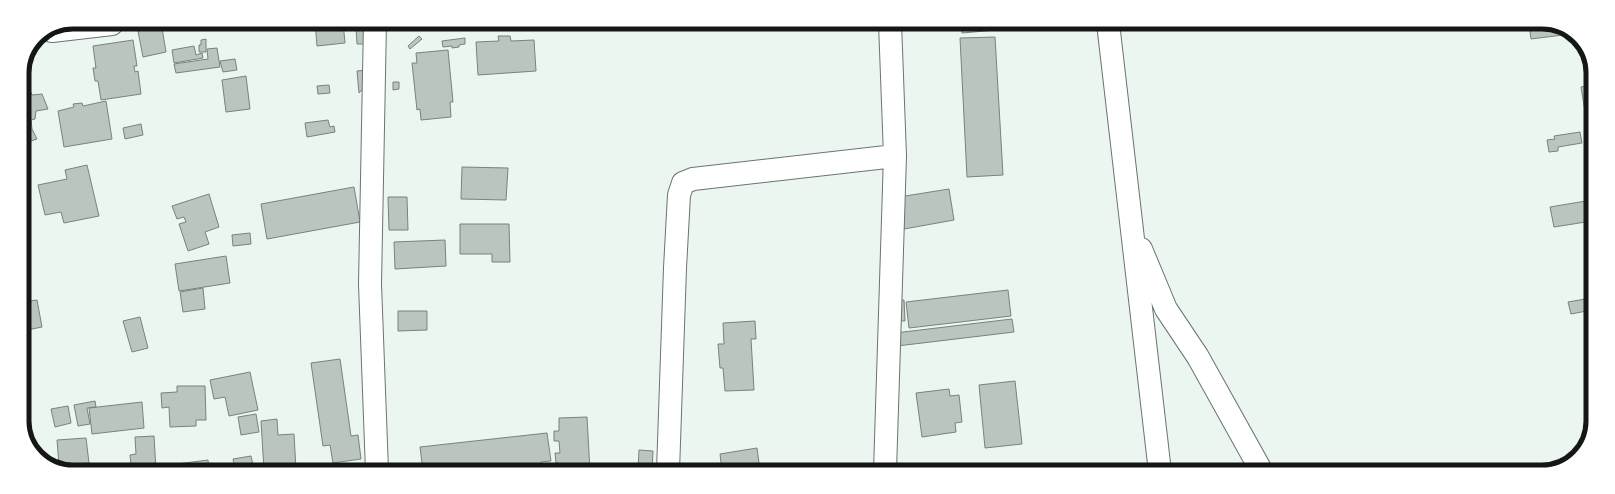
<svg xmlns="http://www.w3.org/2000/svg" width="1615" height="494" font-family="Lato,sans-serif">
<style>
.building{fill:#bbc5bf;stroke:#79827d}
.lines{fill:none;stroke-linecap:round;stroke-linejoin:round}
.street-casing{stroke:#6b746f;stroke-width:24}
.street{stroke:#fff;stroke-width:22}
.rim{fill:none;stroke:#141715;stroke-width:5}
</style>
<rect width="100%" height="100%" fill="#ebf6f0"/>
<path class="building" d="M155,22L156,29L162,28L166,52L143,57L137,26Z
M194,22H232L233,27L208,28V23L195,24Z
M256,22H286V23L256,24Z
M315,22H343L345,43L317,46Z
M420,22H428V26L420,27Z
M447,22H458V26H448Z
M961,23H995L996,30L962,33Z
M1529,24H1556L1562,28L1563,35L1531,39Z
M356,28H367L368,44H357Z
M419,36L422,39L410,49L408,46Z
M498,36H510L511,41L534,40L536,71L478,75L476,42L499,41Z
M995,37L1003,175L967,177L960,38Z
M465,38V44L459,45V47L452,48V46L443,47L442,41Z
M206,39V52H199V45H201V40Z
M133,40L137,66H134L135,72L138,71L141,94L101,100L98,81H95L93,68H96L93,46Z
M194,46L196,55L202,53L203,58L174,63L172,50Z
M217,48L220,67L176,73L174,64L208,59L207,49Z
M448,50L453,102H450L451,117L421,120L420,109L417,110L412,63H417L416,53Z
M235,59L237,70L223,72L220,61Z
M368,70L369,82L359,93L357,71Z
M246,76L250,109L226,112L222,80Z
M393,82H399V89L393,90Z
M329,85L330,93L318,94L317,86Z
M1593,85V141L1590,142L1581,87Z
M29,88L32,95L42,94L48,109L36,111L35,119L31,120L32,129L37,139L22,144V91Z
M106,101L112,139L64,147L58,111L74,107L73,104L82,103L83,106Z
M328,120L330,127L334,126L335,132L307,137L305,123Z
M141,124L143,135L125,139L123,128Z
M1580,132L1582,143L1558,147V151L1549,152L1547,140L1555,139L1554,136Z
M87,165L99,216L64,223L61,212L45,215L38,185L67,179L65,170Z
M462,167L508,168L506,200L461,199Z
M354,187L360,222L267,239L261,204Z
M949,189L954,220L904,229L899,197Z
M209,194L219,227L205,232L209,244L188,251L179,224L186,222L184,217L177,219L172,206Z
M388,197H407L408,230H389Z
M1592,200V221L1554,227L1550,207Z
M460,224H509L510,262H492V254H460Z
M250,233L251,244L233,246L232,235Z
M445,240L446,266L395,269L394,242Z
M226,256L230,283L179,291L175,264Z
M203,288L205,309L183,312L180,292Z
M1008,290L1011,316L909,328L906,302Z
M1591,298L1592,310L1571,314L1568,302Z
M37,300L42,327L22,331V302Z
M904,300L905,321H896L894,301Z
M398,311H427V330L398,331Z
M140,317L148,348L132,352L123,321Z
M1012,319L1014,332L897,346L895,333Z
M755,321L756,339H751L754,390L725,391L723,368H720L718,344H724L723,323Z
M340,359L351,436L358,435L361,459L333,463L330,445L323,446L311,363Z
M250,372L258,410L229,416L225,397L214,399L210,380Z
M1015,381L1022,444L985,448L979,385Z
M177,386H205L206,420H196V426L170,427L169,407L162,408L161,393L177,392Z
M949,389L950,396L959,395L962,422L955,423L956,432L922,437L916,393Z
M95,401L96,407L87,408L90,424L78,426L74,405Z
M142,402L144,428L92,434L89,408Z
M68,406L71,423L55,427L51,409Z
M256,414L259,432L241,435L238,417Z
M587,417L590,471H560L559,463H556L555,453H560L559,441H554V431H559V418Z
M277,419L278,435L294,434L296,470H264L261,421Z
M547,433L551,461L541,462L542,471H499V467L478,469V471H423L420,447Z
M154,436L156,470H137V465H131L130,455L136,454L135,437Z
M86,438L89,463L59,465L57,440Z
M757,448L760,470L722,471L720,454Z
M639,450L653,451L652,471H638Z
M251,456L254,470H235L233,459Z
M208,460L209,470H178L177,464Z
M763,464L773,465V471H762Z"/>
<g class="lines">
<defs>
<path id="street" d="M375,22L370,284L377,471
M1108,23L1160,472
M52,31L112,24V22
M1141,249L1166,309L1198,357L1262,472
M668,471L675,268L679,195L683,183L693,179L895,156
M885,471L895,156L890,23"/>
</defs>
<use href="#street" class="street-casing"/>
<use href="#street" class="street"/>
</g>
<path d="M0 0H1615V494H0ZM73 29H1542A44 44 0 0 1 1586 73V421A44 44 0 0 1 1542 465H73A44 44 0 0 1 29 421V73A44 44 0 0 1 73 29Z" fill="#fff" fill-rule="evenodd"/>
<path class="rim" d="M73 29H1542A44 44 0 0 1 1586 73V421A44 44 0 0 1 1542 465H73A44 44 0 0 1 29 421V73A44 44 0 0 1 73 29Z"/>
</svg>
